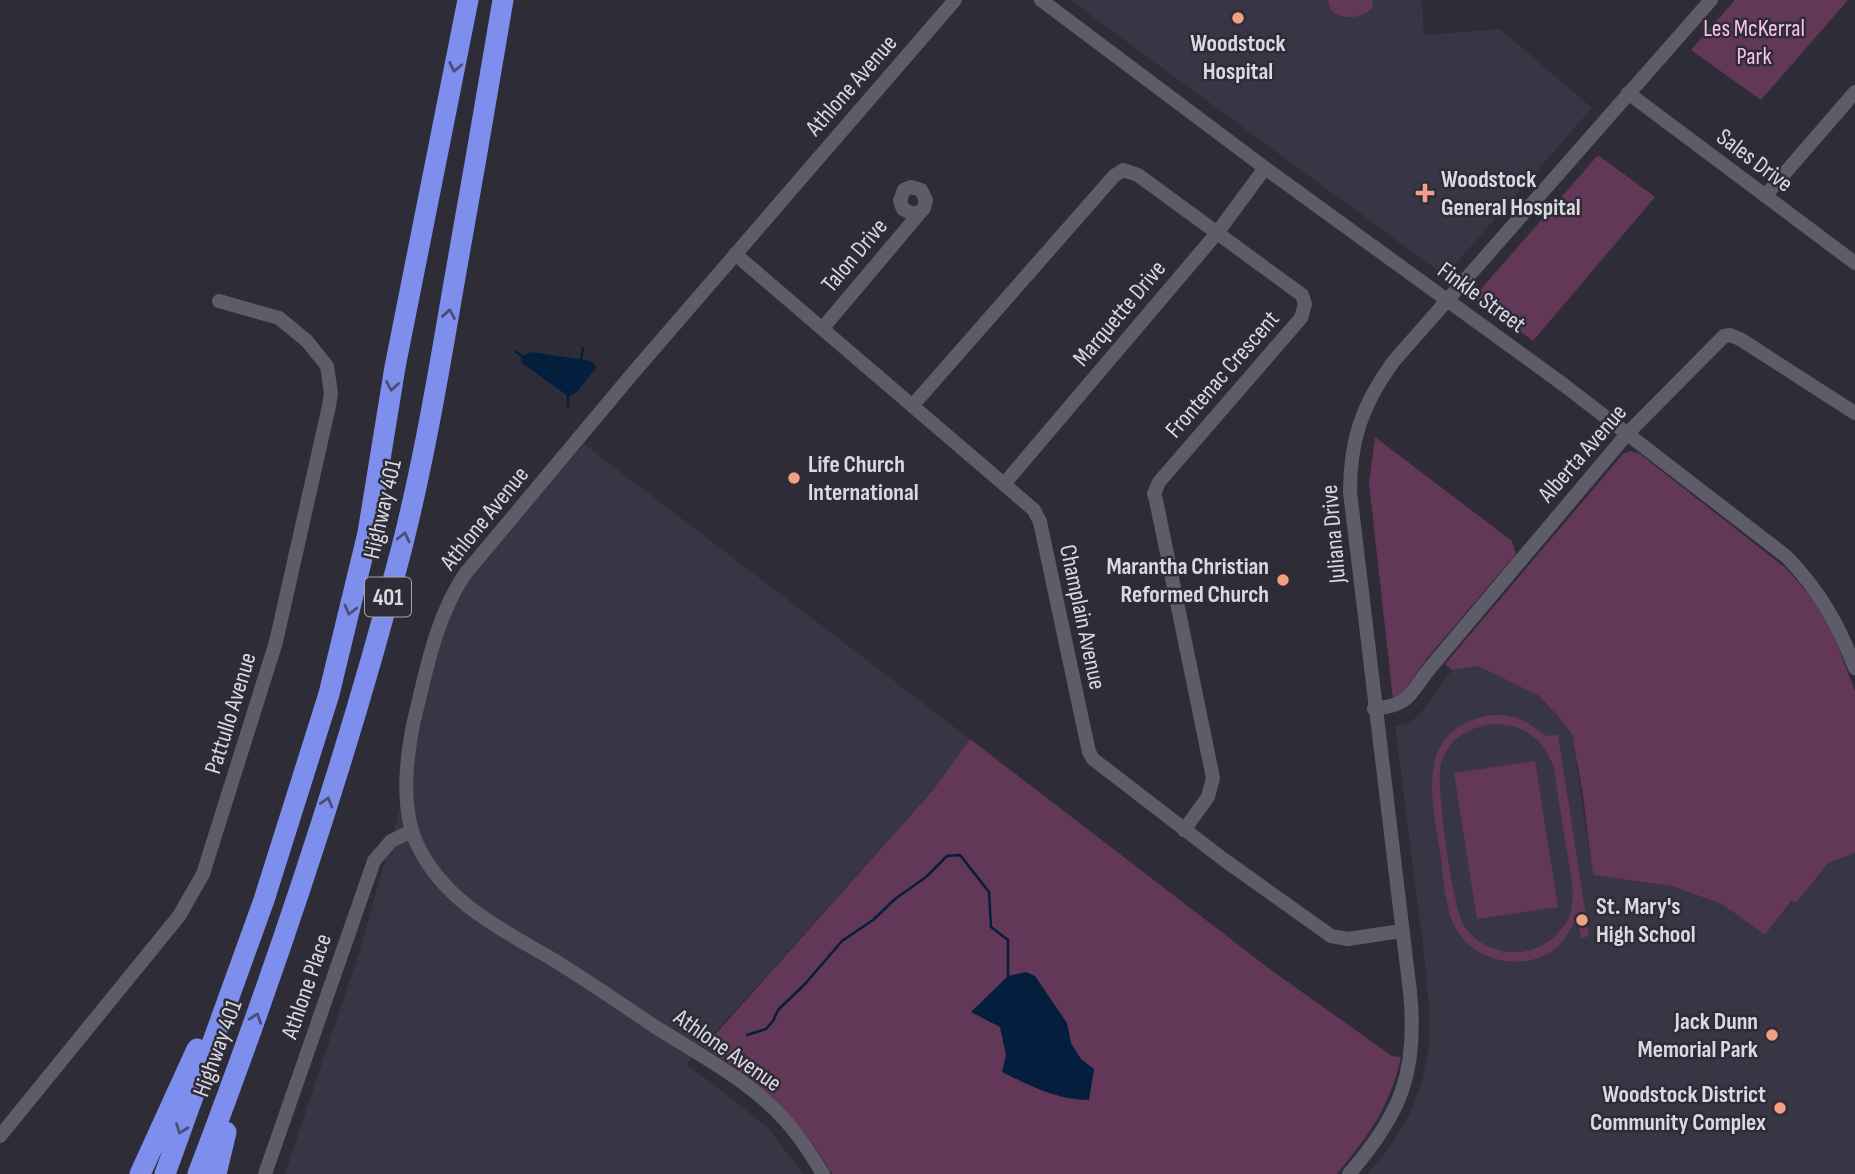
<svg xmlns="http://www.w3.org/2000/svg" width="1855" height="1174" font-family="'Sofia Sans Condensed',sans-serif">
<style>
.built{fill:#383545}
.green{fill:#623757;fill-rule:evenodd}
.water{fill:#041f3d}
.lines{fill:none;stroke-linecap:round;stroke-linejoin:round}
.stream{stroke:#041f3d;stroke-width:2.5}
.minor{stroke:#5e5c68;stroke-width:14}
.highway{stroke:#7e8eec;stroke-width:21}
.oneway{stroke:#4a4e76}
.poi-dot{fill:#f39f83;stroke:#2e2c36;stroke-width:2.5}
.labels{text-anchor:middle;stroke-width:5;stroke-linejoin:round;paint-order:stroke}
.shield{fill:#2e2c36;stroke:#a6a5ad;stroke-width:2}
.shield-label{font-size:23px;font-weight:bold;fill:#dad9e0}
.park-label{font-size:24px;fill:#fbc1ea;stroke:#2e2c36}
.poi-label{font-size:24px;font-weight:bold;fill:#dad9e0;stroke:#2e2c36;text-anchor:start}
.street-label{font-size:24px;fill:#dad9e0;stroke:#2e2c36}
</style>
<rect width="100%" height="100%" fill="#2e2c36"/>
<path class="built" d="M1070,0H1422L1424,35L1500,29L1592,108L1445,276Z
M584,444L970,739L934,789L686,1065L712,1083L769,1129L803,1174H285L359,953L415,754L427,692L446,623L467,582L542,491Z
M1478,666L1539,696L1559,716L1572,734L1593,875L1670,886L1723,904L1765,935L1793,900L1796,902L1828,863L1855,853V1174H1367L1393,1143L1411,1111L1423,1078L1429,1043V1009L1424,953L1395,726L1410,722L1420,714L1452,670Z"/>
<path class="green" d="M1328,0H1372L1373,7C1363,19 1341,21 1330,9Z
M1735,0H1848L1761,100L1691,50Z
M1598,155L1655,197L1533,341L1474,297Z
M1375,437L1512,541L1516,554L1428,657L1400,696L1393,699L1369,483Z
M1630,451L1640,454L1787,569L1819,606L1833,633L1855,691V853L1828,863L1796,903L1792,900L1765,935L1722,904L1671,886L1593,875L1583,795L1572,734L1558,716L1539,696L1478,666L1452,670L1445,664L1623,454Z
M1491,715H1504L1521,719L1547,736L1558,735L1589,936L1581,938L1577,918C1570,930 1563,944 1551,952C1523,970 1480,962 1460,935C1445,914 1444,883 1441,858C1432,800 1412,729 1491,715ZM1494,724C1525,725 1543,739 1554,768C1558,798 1563,828 1568,858C1570,873 1575,890 1572,906C1569,930 1544,950 1520,952C1497,953 1477,944 1464,926C1453,908 1435,784 1441,763C1449,738 1470,727 1494,724Z
M970,739L1271,970L1392,1056L1401,1057C1390,1107 1369,1135 1337,1174H832C801,1118 757,1081 704,1047L934,789Z
M1535,761L1558,907L1477,919L1454,773Z"/>
<path class="water" d="M531,352L591,361L597,367L576,393L568,396L522,363L521,357Z
M1026,972L1035,976L1067,1023L1071,1043L1081,1059L1094,1069L1089,1100C1056,1100 1031,1086 1002,1072L1006,1055L1000,1027L971,1012L1008,976Z"/>
<g class="lines">
<path class="stream" d="M516,352L522,356
M581,359L583,348
M568,406V396
M747,1035L766,1029L773,1021L778,1010L805,984L842,941L873,920L895,899L926,877L947,856L960,855L989,892L991,927L1008,940V976"/>
<path class="minor" d="M1041,0L1265,168L1564,385L1787,557C1820,592 1838,623 1855,668
M1628,93L1855,263
M1765,196L1855,92
M735,254L1034,510L1040,522L1089,752L1093,759L1223,859L1331,936L1348,939L1401,931
M822,329L924,208L926,200L921,190L911,187L904,190L900,201L903,209L913,214L921,211
M913,405L1114,176L1123,170L1138,175L1302,295L1305,304L1301,318L1159,482L1154,494L1156,500L1213,778L1208,797L1184,830
M1004,484L1217,233L1265,168
M1374,709C1411,705 1409,694 1430,668L1627,434L1724,336L1730,335L1740,339L1855,413
M0,1136L179,916L203,874L276,642L329,406L331,393L327,366L307,341L279,318L219,301
M265,1174L374,861L391,841L412,831
M823,1174C811,1154 799,1135 783,1118C747,1079 698,1054 654,1026C618,1002 584,978 547,956C497,927 443,900 417,844C399,805 407,748 417,708C428,662 438,614 465,574L633,373L955,0
M1349,1174C1401,1114 1418,1072 1410,992L1350,492C1350,440 1362,405 1393,362L1711,0"/>
<path class="highway" d="M140,1174L197,1049
M165,1174L264,900L329,694L368,533L395,367L468,0
M198,1174C276,969 347,759 402,547C424,460 439,371 454,283C471,189 487,94 503,0
M216,1174L226,1132"/>
</g>
<defs><path id="oneway-chevron" d="M-2-3.5L2.5 0L-2 3.5" fill="none" stroke-width="1.6" stroke-linecap="round" stroke-linejoin="round" transform="scale(1.75)"/></defs>
<g class="oneway">
<use href="#oneway-chevron" transform="translate(455 67) rotate(101)"/>
<use href="#oneway-chevron" transform="translate(449 314) rotate(-80)"/>
<use href="#oneway-chevron" transform="translate(392 386) rotate(99)"/>
<use href="#oneway-chevron" transform="translate(404 537) rotate(-77)"/>
<use href="#oneway-chevron" transform="translate(350 610) rotate(104)"/>
<use href="#oneway-chevron" transform="translate(327 802) rotate(-73)"/>
<use href="#oneway-chevron" transform="translate(256 1018) rotate(-71)"/>
<use href="#oneway-chevron" transform="translate(181 1129) rotate(110)"/>
</g>
<g class="poi-dot">
<circle cx="1238" cy="18" r="7"/>
<path d="M1421.5 182.5h7v7h7v7h-7v7h-7v-7h-7v-7h7z"/>
<circle cx="794" cy="478" r="7"/>
<circle cx="1283" cy="580" r="7"/>
<circle cx="1582" cy="920" r="7"/>
<circle cx="1772" cy="1035" r="7"/>
<circle cx="1780" cy="1108" r="7"/>
</g>
<g class="labels">
<rect class="shield" x="365" y="577.5" width="46" height="39" rx="5"/>
<g class="shield-label">
<text x="388" y="605">401</text>
</g>
<g class="park-label">
<text x="1754" y="36">Les McKerral<tspan x="1754" dy="28">Park</tspan></text>
</g>
<g class="poi-label">
<text x="1238" y="51" text-anchor="middle">Woodstock<tspan x="1238" dy="28">Hospital</tspan></text>
<text x="1441" y="187">Woodstock<tspan x="1441" dy="28">General Hospital</tspan></text>
<text x="808" y="472">Life Church<tspan x="808" dy="28">International</tspan></text>
<text x="1269" y="574" text-anchor="end">Marantha Christian<tspan x="1269" dy="28">Reformed Church</tspan></text>
<text x="1596" y="914">St. Mary's<tspan x="1596" dy="28">High School</tspan></text>
<text x="1758" y="1029" text-anchor="end">Jack Dunn<tspan x="1758" dy="28">Memorial Park</tspan></text>
<text x="1766" y="1102" text-anchor="end">Woodstock District<tspan x="1766" dy="28">Community Complex</tspan></text>
</g>
<g class="street-label">
<text transform="translate(851 85) rotate(-49)" y="8">Athlone Avenue</text>
<text transform="translate(1755 160) rotate(37)" y="8">Sales Drive</text>
<text transform="translate(854 255) rotate(-50)" y="8">Talon Drive</text>
<text transform="translate(1482 297) rotate(36)" y="8">Finkle Street</text>
<text transform="translate(1119 313) rotate(-50)" y="8">Marquette Drive</text>
<text transform="translate(1222 374) rotate(-49)" y="8">Frontenac Crescent</text>
<text transform="translate(1582 453) rotate(-49)" y="8">Alberta Avenue</text>
<text transform="translate(382 509) rotate(-77)" y="8">Highway 401</text>
<text transform="translate(484 518) rotate(-51)" y="8">Athlone Avenue</text>
<text transform="translate(1333 534) rotate(-95)" y="8">Juliana Drive</text>
<text transform="translate(1083 617) rotate(78)" y="8">Champlain Avenue</text>
<text transform="translate(230 713) rotate(-73)" y="8">Pattullo Avenue</text>
<text transform="translate(306 986) rotate(-71)" y="8">Athlone Place</text>
<text transform="translate(217 1048) rotate(-70)" y="8">Highway 401</text>
<text transform="translate(728 1050) rotate(35)" y="8">Athlone Avenue</text>
</g>
</g>
</svg>
